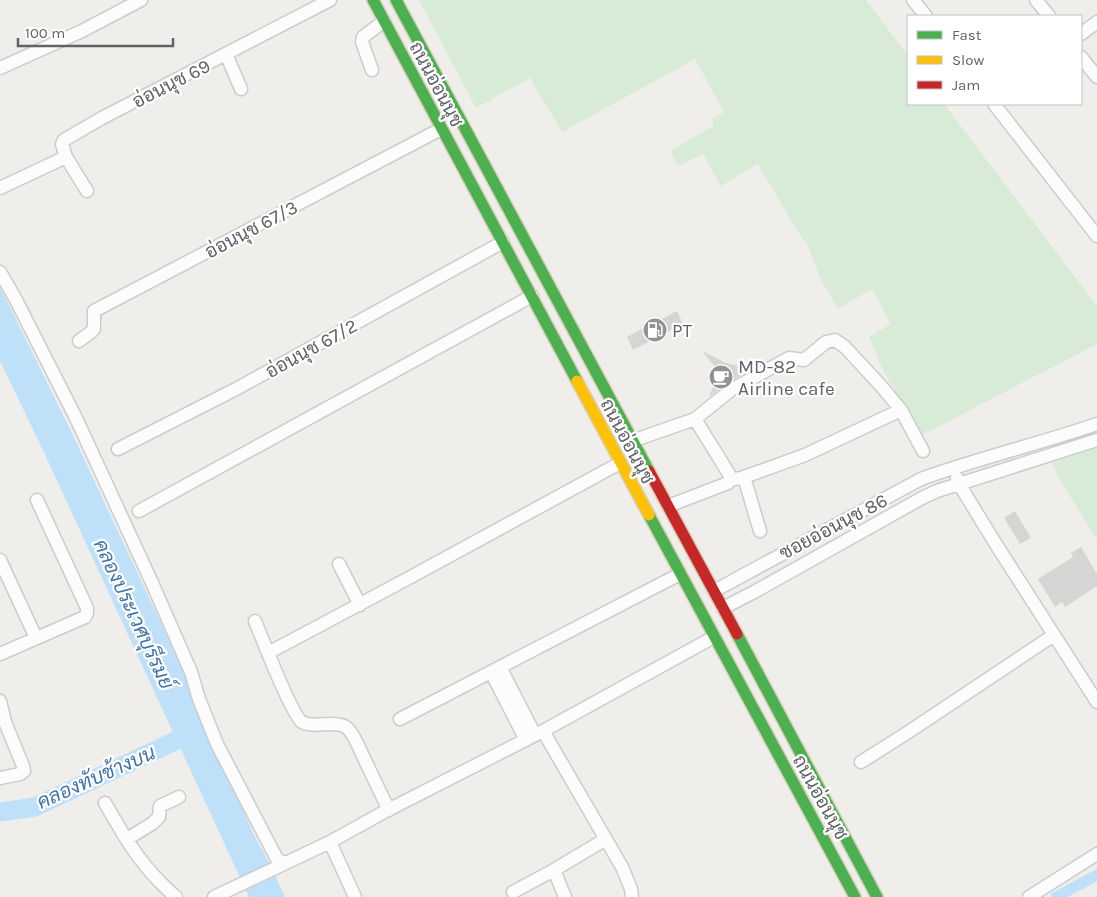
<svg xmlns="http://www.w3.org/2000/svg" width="1097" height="897" font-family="Karla,Sarabun,sans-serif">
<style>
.green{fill:#d8ebd6}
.water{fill:#bfe0f9}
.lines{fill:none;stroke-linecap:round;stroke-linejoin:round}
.canal{stroke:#bfe0f9;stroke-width:11}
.river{stroke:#bfe0f9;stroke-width:19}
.building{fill:#d6d5d3}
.street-casing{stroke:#cbcccc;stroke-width:15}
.fast-casing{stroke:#d7ceb8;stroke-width:14}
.slow-casing{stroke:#d7ceb8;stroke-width:14}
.jam-casing{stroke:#d7ceb8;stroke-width:14}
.street{stroke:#fdfcfc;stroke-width:12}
.fast{stroke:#4caf50;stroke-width:11}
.slow{stroke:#ffc107;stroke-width:11}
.jam{stroke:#c62828;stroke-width:11}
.labels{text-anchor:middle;stroke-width:4.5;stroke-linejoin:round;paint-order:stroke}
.street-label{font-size:19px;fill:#5f6368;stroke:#fff}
.poi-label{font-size:19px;fill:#5f6368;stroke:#fff;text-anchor:start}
.water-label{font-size:20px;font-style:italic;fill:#4174aa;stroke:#fff}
</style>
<rect width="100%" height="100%" fill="#efeeea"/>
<path class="green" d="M419,0H866L908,56V104H944L1097,306V344L922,435L883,370L869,337L891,324L872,289L838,309L820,278L807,243L800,235L758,164L721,186L703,154L678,166L670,151L713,126V118L724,112L695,59L562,132L530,78L476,108Z
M1097,448V539L1059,479L1052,463Z"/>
<path class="water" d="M0,287L71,431L203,713L210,735L254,835L271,866L285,897H249L41,446L0,361Z"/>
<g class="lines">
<path class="canal" d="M1056,897L1097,875"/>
<path class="river" d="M0,812L35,807L190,734"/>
</g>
<path class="building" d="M677,311L683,324L633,350L627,337Z
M702,351L726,363L753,369L727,383L709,397L719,372Z
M1015,511L1031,538L1020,544L1004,518Z
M1081,547L1097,574V586L1065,607L1062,602L1055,607L1038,579L1073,557L1071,553Z"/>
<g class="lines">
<defs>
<path id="street" d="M913,0L926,16
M1036,0L1049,16
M1081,34L1097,22
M226,54L241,89
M1081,57L1097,77
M0,68L82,31L141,0
M372,70L362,42L363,37L384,21
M994,104L1097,236
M0,188L66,157
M87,191L66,157L62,144L64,140L102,118L330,0
M0,272L15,298L76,418L153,585L191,672L199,699L217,744L277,859L284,863
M79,341L91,332L94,329V311L441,129
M695,419L731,390L789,358L804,360L826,342L835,340L845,347L882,387L901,410L923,451
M632,441L695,419L729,474L731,480L728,483L668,506
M118,449L236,389L503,242
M744,477L760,531
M957,478L959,484L997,546L1097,702
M731,480L744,477L805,455L901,410
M139,511L532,296
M0,560L36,638
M339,564L360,605
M714,591L921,479C979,458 1039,444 1097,424
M723,608L754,592L922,498L937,491L1097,440
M255,621L268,653
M0,654L85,617L87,613V608L37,500
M500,667L535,735
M491,672L526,740
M0,701L5,722L23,766L24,771L20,774L0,778
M400,719L680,574
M543,731L622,867L631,889L632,897
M861,762L910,731L1054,635
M105,803C121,831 138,861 162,884C166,888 171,893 176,897
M389,810C380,792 371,773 362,754C359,747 353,733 347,728C337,719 313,729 302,722C294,717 273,665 268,653L407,579L620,463
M127,839L153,823L159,817L160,806L179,797
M330,842L355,897
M513,892L554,870
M214,897L330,842L384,812L543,731L714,637
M565,897L554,870L606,839
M1029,897L1097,854"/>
<path id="fast" d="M373,0L577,381
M396,0L649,471
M649,515L855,897
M737,634L877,897"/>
<path id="slow" d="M577,381L649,515"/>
<path id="jam" d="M649,471L737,634"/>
</defs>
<use href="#street" class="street-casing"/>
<use href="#fast" class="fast-casing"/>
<use href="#slow" class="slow-casing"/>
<use href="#jam" class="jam-casing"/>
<use href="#street" class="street"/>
<use href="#fast" class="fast"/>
<use href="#slow" class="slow"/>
<use href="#jam" class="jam"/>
</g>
<defs>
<symbol id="fuel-disc" viewBox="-11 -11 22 22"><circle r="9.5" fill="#919496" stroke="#fff"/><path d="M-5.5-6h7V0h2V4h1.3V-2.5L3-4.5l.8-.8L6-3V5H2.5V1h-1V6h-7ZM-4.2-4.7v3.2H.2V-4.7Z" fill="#fff"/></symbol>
<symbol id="cafe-disc" viewBox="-11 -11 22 22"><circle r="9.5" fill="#919496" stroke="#fff"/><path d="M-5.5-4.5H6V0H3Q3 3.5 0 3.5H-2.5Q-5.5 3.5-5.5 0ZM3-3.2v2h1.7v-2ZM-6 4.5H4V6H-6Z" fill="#fff"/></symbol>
</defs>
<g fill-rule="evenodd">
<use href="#fuel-disc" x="641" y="316" width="28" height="28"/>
<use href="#cafe-disc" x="707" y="363" width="28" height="28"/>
</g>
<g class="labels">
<g class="street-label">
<text transform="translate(171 83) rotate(-27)" y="7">อ่อนนุช 69</text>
<text transform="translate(437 84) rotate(62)" y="7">ถนนอ่อนนุช</text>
<text transform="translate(251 229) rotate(-28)" y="7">อ่อนนุช 67/3</text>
<text transform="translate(311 348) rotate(-29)" y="7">อ่อนนุช 67/2</text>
<text transform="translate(628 441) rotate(62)" y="7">ถนนอ่อนนุช</text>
<text transform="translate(833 526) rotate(-28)" y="7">ซอยอ่อนนุช 86</text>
<text transform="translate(821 797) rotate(61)" y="7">ถนนอ่อนนุช</text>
</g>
<g class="poi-label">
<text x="672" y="337">PT</text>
<text x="738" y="373">MD-82<tspan x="738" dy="22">Airline cafe</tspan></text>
</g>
<g class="water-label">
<text transform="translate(134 614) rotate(65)" y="7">คลองประเวศบุรีรมย์</text>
<text transform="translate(96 777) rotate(-24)" y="7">คลองทับช้างบน</text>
</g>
</g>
<rect x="907" y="15" width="175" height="90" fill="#ffffff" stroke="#bfc1c3"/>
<rect x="917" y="31" width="25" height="8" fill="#4caf50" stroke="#bfc1c3"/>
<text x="952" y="40" font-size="15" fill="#5f6368">Fast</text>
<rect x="917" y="56" width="25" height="8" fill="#ffc107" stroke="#bfc1c3"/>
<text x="952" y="65" font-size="15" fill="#5f6368">Slow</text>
<rect x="917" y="81" width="25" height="8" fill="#c62828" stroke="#bfc1c3"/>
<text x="952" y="90" font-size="15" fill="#5f6368">Jam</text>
<path d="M18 38v8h155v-8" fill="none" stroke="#5f6368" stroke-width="2.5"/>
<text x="25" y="38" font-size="15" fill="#5f6368" stroke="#ffffff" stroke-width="4" paint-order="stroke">100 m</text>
</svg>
